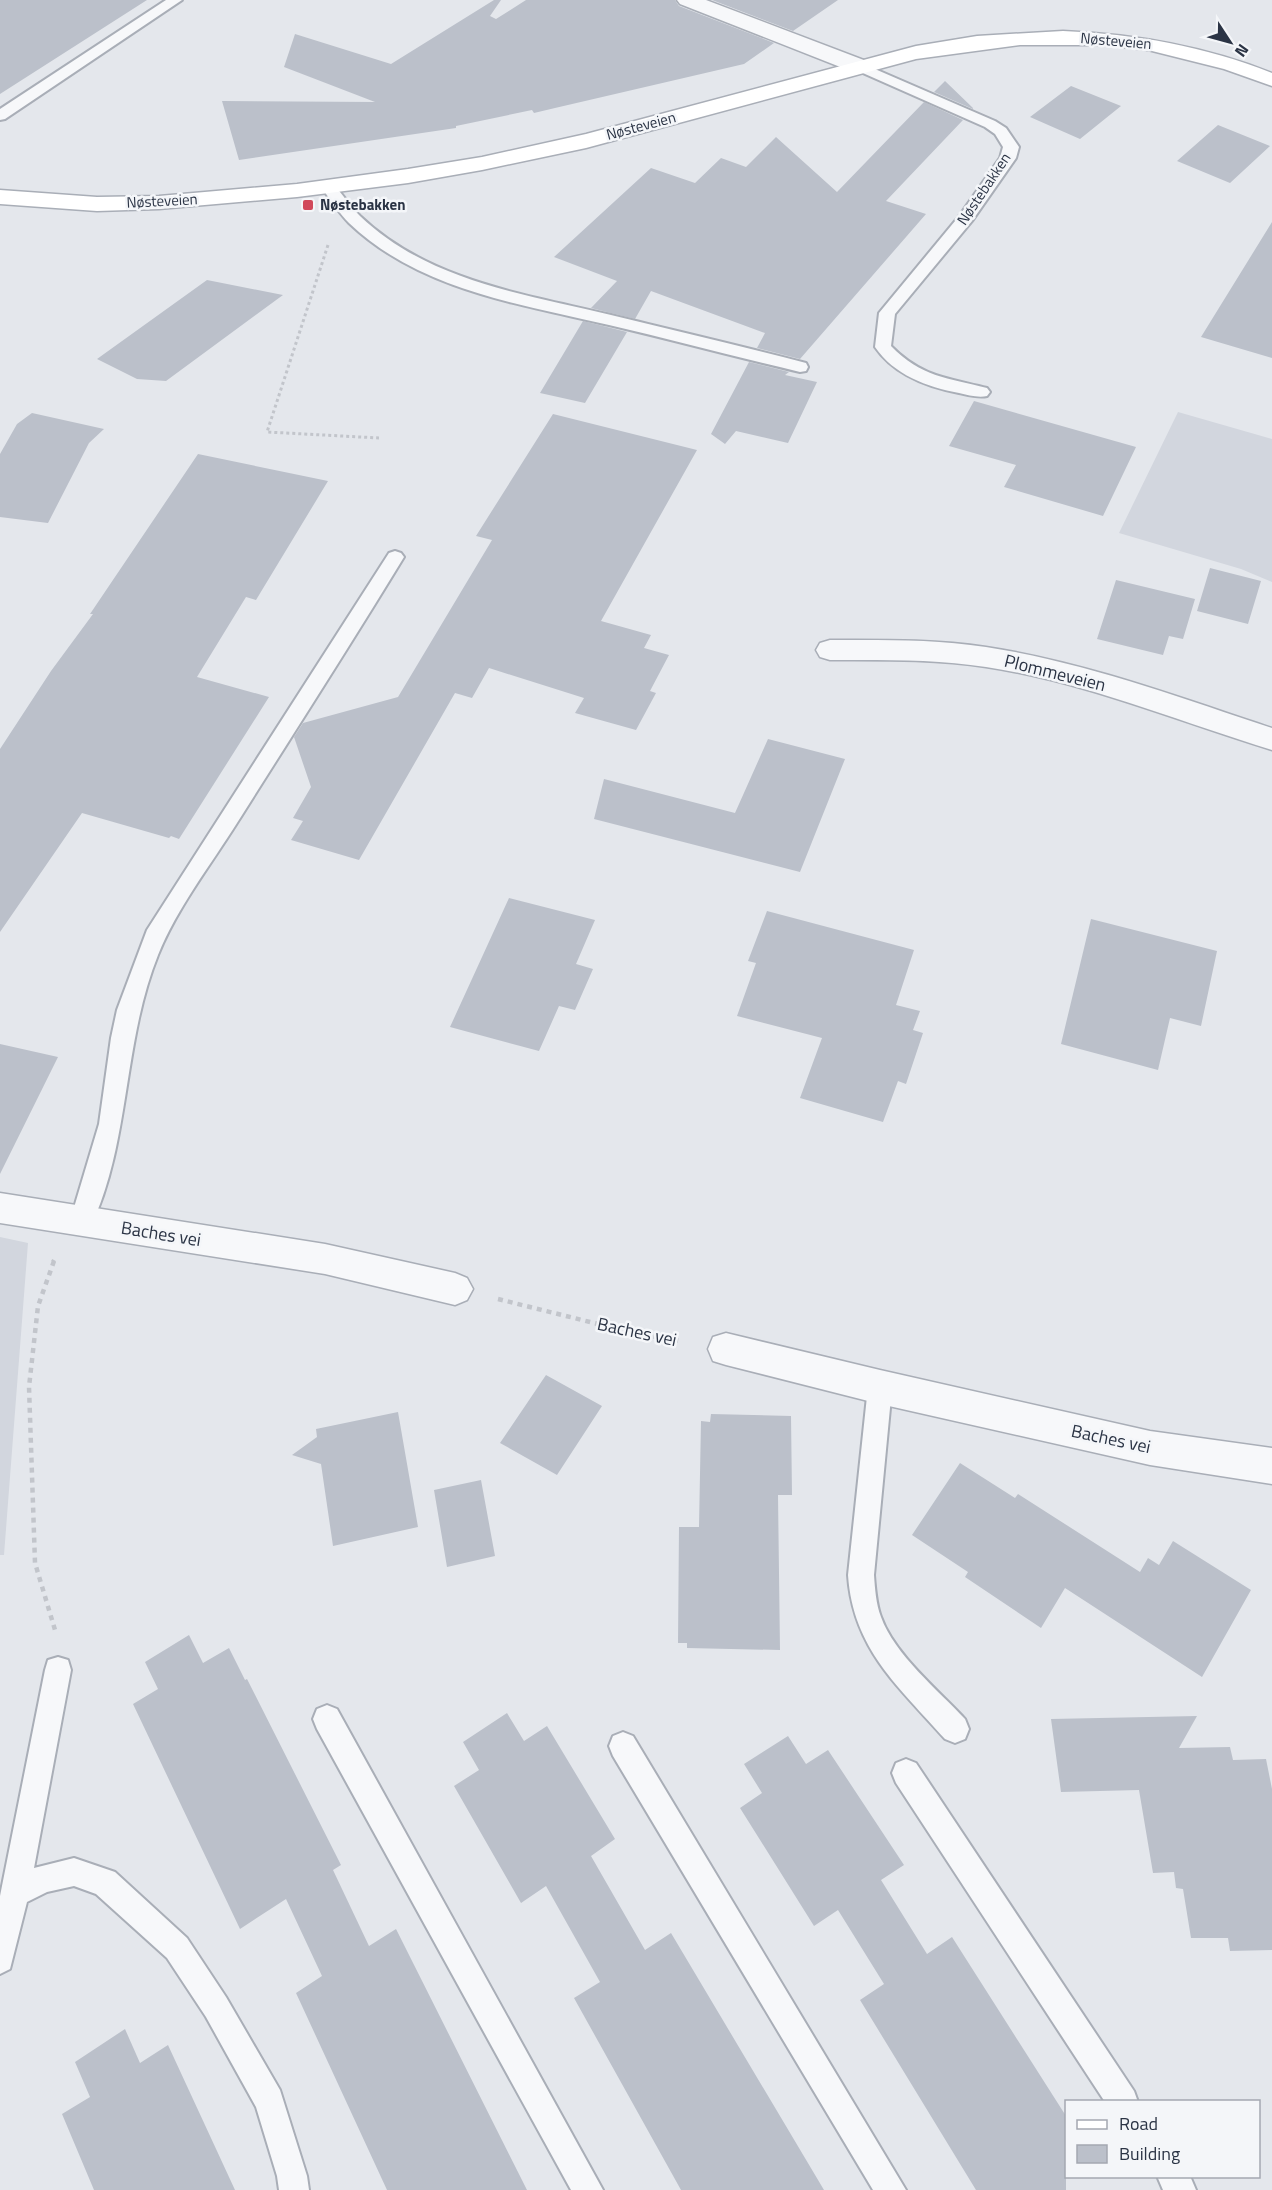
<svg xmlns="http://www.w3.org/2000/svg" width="1272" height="2190" font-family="'Titillium Web',sans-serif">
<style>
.built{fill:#d2d6de}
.building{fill:#bbc0ca}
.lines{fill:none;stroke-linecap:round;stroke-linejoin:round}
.lane-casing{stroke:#a9aeb7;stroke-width:4}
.street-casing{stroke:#a9aeb7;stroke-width:3}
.secondary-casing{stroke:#a9aeb7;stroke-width:3}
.path-far2{stroke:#c2c5cb;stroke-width:3;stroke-dasharray:3 3;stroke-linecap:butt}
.path-far1{stroke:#c2c5cb;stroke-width:4;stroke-dasharray:4.5 4.5;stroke-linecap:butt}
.path{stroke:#c2c5cb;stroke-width:4.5;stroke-dasharray:5 5;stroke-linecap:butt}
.lane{fill:#f7f8fa;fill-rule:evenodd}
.street{fill:#f7f8fa;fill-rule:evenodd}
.secondary{fill:#fff;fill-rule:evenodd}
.poi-dot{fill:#d1495b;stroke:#f4f6f9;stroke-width:2}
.labels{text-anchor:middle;stroke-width:5;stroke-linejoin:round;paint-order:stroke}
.far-street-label{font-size:15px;fill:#2b3445;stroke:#f4f6f9}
.far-poi-label{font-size:15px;font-weight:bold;fill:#2b3445;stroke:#f4f6f9;text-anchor:start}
.street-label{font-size:18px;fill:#2b3445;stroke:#f4f6f9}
</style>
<rect width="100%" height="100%" fill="#e4e7ec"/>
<path class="built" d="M1178,412L1272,439V582L1241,569L1119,533Z
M0,1237L28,1243L4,1555H0Z"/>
<path class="building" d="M0,0H147L0,94Z
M494,0H501L490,16L496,19L526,0H675L679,6L774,43L744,64L555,108L534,113L532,110L456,126V128L239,160L222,101L375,102L284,67L295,34L391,64Z
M712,0H838L793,31Z
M945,81L973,108V109L934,92Z
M1071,86L1121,106L1080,139L1030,117Z
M924,102L963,120L886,201L926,214L800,359L757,348L765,333L651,291L635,319L591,308L617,281L554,257L651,168L695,183L721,158L746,167L776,137L837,192Z
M1218,125L1270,146L1230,183L1177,161Z
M1272,222V358L1201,337Z
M207,280L283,295L166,381L137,379L97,359Z
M583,321L627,332L585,403L540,393Z
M749,362L789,372L785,375L817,382L788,443L736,431L725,444L711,434Z
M974,401L1136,447L1103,516L1004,487L1016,465L949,446Z
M32,413L104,429L89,443L48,523L0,517V454L17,424Z
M553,414L697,450L601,621L651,635L644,648L669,655L650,691L656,693L636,730L575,713L584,698L489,668L472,698L455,693L359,860L291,840L303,821L293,818L311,787L294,737L303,723L398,697L492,540L476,536Z
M198,454L328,481L256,600L246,597L197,677L269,697L179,839L171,836L169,838L82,813L0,932V749L51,671L93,614H90Z
M1210,568L1261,581L1248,624L1197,611Z
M1116,580L1195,599L1183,639L1169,636L1163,655L1097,639Z
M768,739L845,759L800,872L594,819L604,779L735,813Z
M509,898L595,920L576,964L593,969L575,1010L559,1006L539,1051L450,1027Z
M767,911L914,950L896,1005L920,1011L913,1030L923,1033L906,1084L898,1081L883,1122L800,1098L822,1038L737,1016L756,963L748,961Z
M1091,919L1217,951L1201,1026L1170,1018L1158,1070L1061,1044Z
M0,1044L58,1057L0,1174Z
M546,1375L602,1406L557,1475L500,1443Z
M398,1412L418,1527L333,1546L321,1464L292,1455L317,1437L316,1429Z
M711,1414L791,1416L792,1495H778L780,1650L687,1648V1643H678L679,1527H699L701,1421L710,1422Z
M960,1463L1015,1498L1018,1494L1140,1572L1148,1558L1159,1565L1173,1541L1251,1590L1202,1677L1065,1588L1041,1628L965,1577L968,1572L912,1535Z
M481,1480L495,1556L447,1567L434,1490Z
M189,1635L203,1663L229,1648L245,1680L247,1679L341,1865L333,1870L369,1946L396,1929L527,2190H387L296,1993L322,1976L286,1899L240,1929L133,1704L158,1689L145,1662Z
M507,1713L524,1741L547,1726L615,1839L591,1856L645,1950L671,1933L824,2190H681L574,1998L600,1982L546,1886L521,1903L454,1786L479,1770L463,1742Z
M1197,1716L1179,1748L1230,1747L1233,1760L1266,1759L1272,1789V1950L1230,1951L1228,1938H1191L1183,1889L1176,1888L1174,1872L1153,1873L1139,1790L1061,1792L1051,1719Z
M788,1736L806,1764L828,1750L904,1865L881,1880L927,1954L952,1937L1066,2116V2190H976L860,2000L884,1984L838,1910L814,1926L740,1808L762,1793L744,1764Z
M125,2029L140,2063L168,2045L235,2190H94L62,2114L90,2097L75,2062Z"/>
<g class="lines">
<defs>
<path id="lane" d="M166,0H182L5,119L0,120V109Z
M861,63L995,121L1006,128L1019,147L1016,158L972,221L895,314L891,346C921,377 948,378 987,388L990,392L987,396C978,398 968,395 959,393C927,387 894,375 875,347L879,313L960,215L1000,158L1003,147L995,134L985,127L856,70L854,67L856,64Z
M329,183L334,185C343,195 351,207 360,216C428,281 524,294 611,315C676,331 741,346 806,363L808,367L806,371L800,372C736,357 673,340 609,325C520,304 419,290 349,223C340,214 332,202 324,191L321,188L324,185Z
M395,551L401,553L404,557C350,646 293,734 237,823C210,866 177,908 158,955C122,1044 131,1142 90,1228L82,1231L74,1228L70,1221L99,1124L111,1038L117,1010L147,930L389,553Z
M880,1376L889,1379L892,1387L874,1575C875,1589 876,1604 881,1617C894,1654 939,1691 965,1719L969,1729L965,1739L955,1743L945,1739C899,1687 853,1649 848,1575L868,1387L871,1379Z
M58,1657L68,1660L71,1670L34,1868L74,1858L115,1872L187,1938L226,1997L280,2090L307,2176L309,2190H279L277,2176L256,2107L206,2017L167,1958L96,1894L74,1886L47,1892L27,1902L10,1969L0,1974V1896L45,1670L48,1660Z
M327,1705L337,1709L603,2190H571L317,1729L313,1719L317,1709Z
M623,1732L633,1736L906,2190H873L613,1756L609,1746L613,1736Z
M906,1759L916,1763L1134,2091L1138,2102H1105L896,1783L892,1773L896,1763Z
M1157,2176H1190L1196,2190H1163Z"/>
<path id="street" d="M677,0H706L869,62L872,67L869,72L861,73L853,72L680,4Z
M830,640C882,640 934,639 986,647C1084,662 1178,697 1272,728V750C1177,721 1085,682 986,667C934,659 882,660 830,660L820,657L816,650L820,643Z
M0,1193L325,1244L455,1273L467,1278L473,1289L467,1300L455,1305L325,1274L0,1223Z
M726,1333L880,1370L1150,1431L1272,1448V1484L1150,1465L880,1404L726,1365L713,1361L708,1349L713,1337Z"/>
<path id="secondary" d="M1063,31C1136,34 1204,46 1272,73V86L1224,69L1148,50L1106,45H1020L916,59L586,148L482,170L408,183L297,197L159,209L97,211L0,204V190L97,197L159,196L297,184L408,169L482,157L586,134L916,46L977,36Z"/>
</defs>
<use href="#lane" class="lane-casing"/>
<use href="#street" class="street-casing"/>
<use href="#secondary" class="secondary-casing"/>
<path class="path-far2" d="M328,245L267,432L379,438"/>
<path class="path-far1" d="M53,1262L54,1260"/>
<path class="path" d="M54,1261L38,1306L29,1387L35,1563L55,1630
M498,1299L638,1334L681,1341"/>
<use href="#lane" class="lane"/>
<use href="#street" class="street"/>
<use href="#secondary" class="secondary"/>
</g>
<rect class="poi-dot" x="302" y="199" width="12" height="12" rx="3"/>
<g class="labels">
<g class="far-street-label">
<text transform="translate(1116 41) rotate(5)" y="5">Nøsteveien</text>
<text transform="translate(641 126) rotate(-15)" y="5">Nøsteveien</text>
<text transform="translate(984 189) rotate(-56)" y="5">Nøstebakken</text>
<text transform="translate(162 201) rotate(-3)" y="5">Nøsteveien</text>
</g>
<g class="far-poi-label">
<text x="320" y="210">Nøstebakken</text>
</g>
<g class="street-label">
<text transform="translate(1055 673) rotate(14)" y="6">Plommeveien</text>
<text transform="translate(161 1234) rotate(9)" y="6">Baches vei</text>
<text transform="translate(637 1332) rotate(12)" y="6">Baches vei</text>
<text transform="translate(1111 1439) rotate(12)" y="6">Baches vei</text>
</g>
</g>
<rect x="1065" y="2100" width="195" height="78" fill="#f4f6f9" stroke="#a4a8b1" stroke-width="1.5"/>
<rect x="1077" y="2120" width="30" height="9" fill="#ffffff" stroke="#a4a8b1" stroke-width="1.5"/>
<text x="1119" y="2130" font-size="18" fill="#2b3445">Road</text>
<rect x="1077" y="2145" width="30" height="18" fill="#bbc0ca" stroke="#a4a8b1" stroke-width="1.5"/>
<text x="1119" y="2160" font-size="18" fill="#2b3445">Building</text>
<g transform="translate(1230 42) rotate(126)" stroke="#f4f6f9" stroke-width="4.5" paint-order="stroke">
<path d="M0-4.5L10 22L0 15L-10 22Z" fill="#2b3445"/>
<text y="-9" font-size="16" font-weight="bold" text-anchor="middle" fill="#2b3445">N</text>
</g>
</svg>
